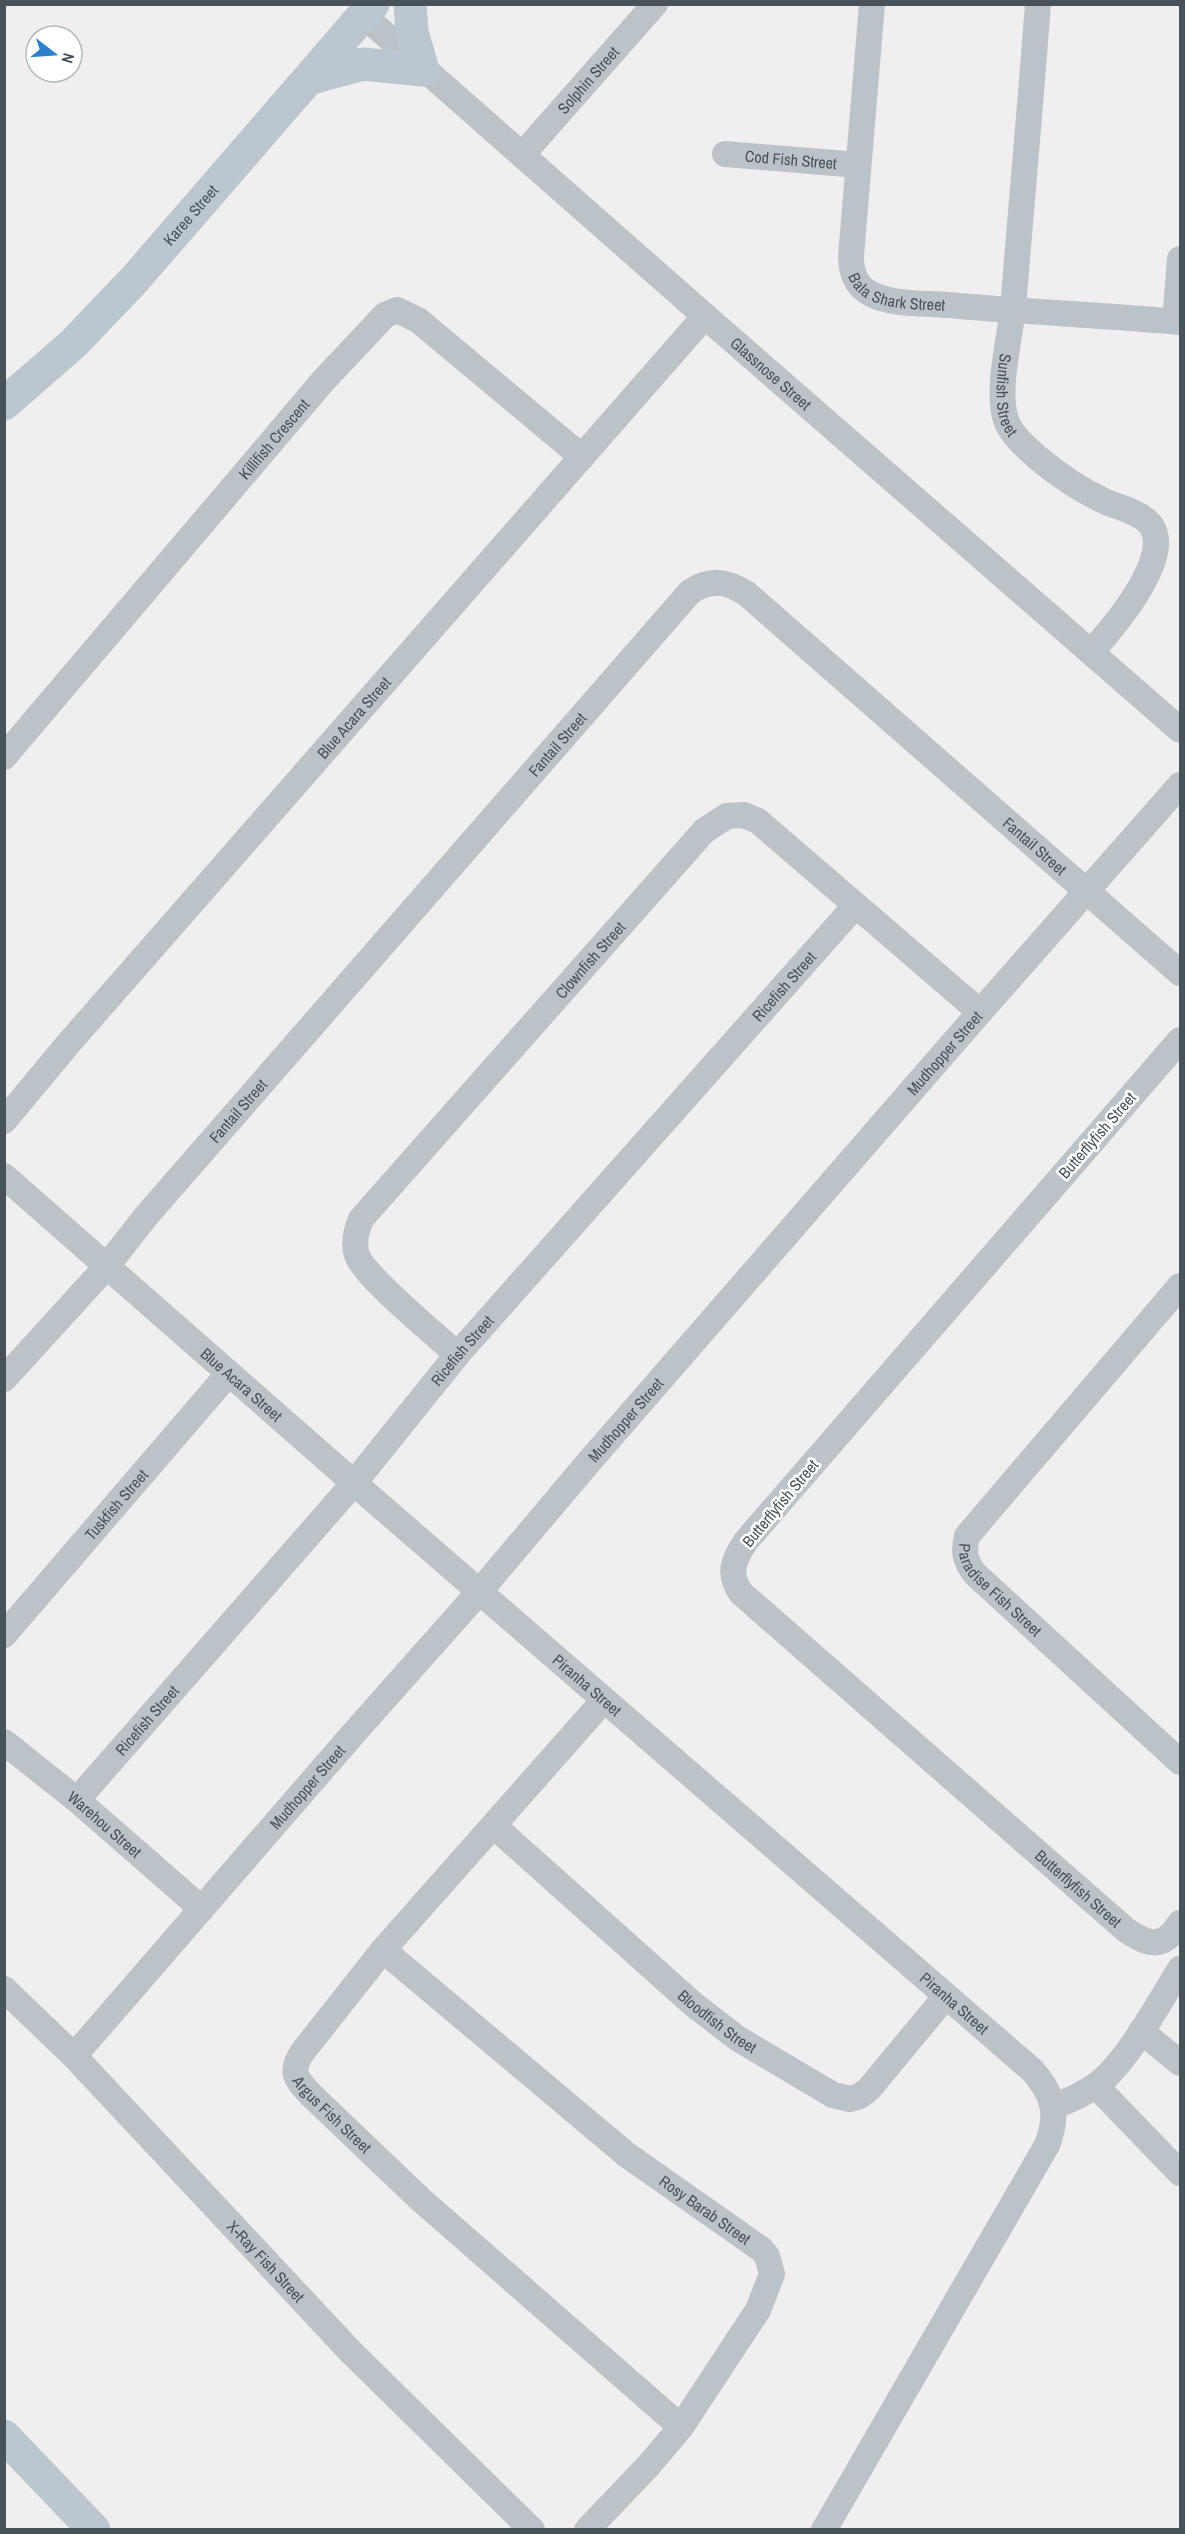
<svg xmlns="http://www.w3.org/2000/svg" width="1185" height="2534" font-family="'Archivo Narrow',sans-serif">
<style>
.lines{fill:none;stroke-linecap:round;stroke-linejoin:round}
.street{stroke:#bbc3c9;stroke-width:26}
.secondary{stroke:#bbc6ce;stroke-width:33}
.labels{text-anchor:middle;stroke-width:5;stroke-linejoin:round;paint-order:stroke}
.street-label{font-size:16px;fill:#485359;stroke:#fff}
</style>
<rect width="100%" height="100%" fill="#f0eeee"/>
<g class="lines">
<g class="street">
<path id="s1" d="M872,4L851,256C851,273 856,286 871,294C893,305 924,303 948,305C1025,312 1103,315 1180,322"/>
<path id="s2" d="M1038,4C1030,105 1022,207 1013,307C1010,341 996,388 1006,420C1011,435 1026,447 1038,458C1057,474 1079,489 1102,500C1116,507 1135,510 1147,521C1180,551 1112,629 1091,652"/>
<path id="s3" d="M363,15L705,316L1180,730"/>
<path id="s4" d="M725,154L858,165"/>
<path id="s5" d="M522,155L655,4"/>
<path d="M1175,321L1180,259"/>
<path id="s6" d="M4,757L323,381L385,315L397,310L418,320L582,457"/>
<path id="s7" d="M1180,1040L746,1541C734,1559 727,1573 741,1593L1126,1930C1150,1946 1163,1949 1180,1923"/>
<path id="s8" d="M4,1121L68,1044L705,316"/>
<path id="s9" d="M4,1176L354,1483L1033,2071C1054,2096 1059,2114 1047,2145L824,2530"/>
<path id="s10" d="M1180,1286L967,1536C963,1552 965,1561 975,1574L1180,1762"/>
<path id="s11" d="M457,1355C437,1335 364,1277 357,1255C353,1243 356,1231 361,1219L704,831L727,816L744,815L758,821L980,1012"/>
<path id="s12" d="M4,1379L107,1266L147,1215L690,592C711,578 727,581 747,594L1180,973"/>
<path id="s13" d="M4,1635L229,1373"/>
<path id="s14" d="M604,1700L383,1950L304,2050C289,2071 295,2078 311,2095L420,2199L681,2427"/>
<path id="s15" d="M4,1742L77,1800L202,1909"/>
<path id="s16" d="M77,1800L354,1483L457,1355L855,906"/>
<path id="s17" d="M494,1826L693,2004L737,2038L833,2095L850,2099L860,2096L869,2089L946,1996"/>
<path id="s18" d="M383,1950L627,2155L761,2249L767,2256L772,2274L758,2310L681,2427L649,2465L587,2530"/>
<path id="s19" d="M4,1989L74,2056L350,2351L532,2530"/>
<path d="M1141,2031L1180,2063"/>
<path id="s20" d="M74,2056L353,1734L480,1591L588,1463L980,1012L1180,785"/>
<path d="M1096,2086L1180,2173"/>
<path d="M1053,2107C1068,2101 1082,2095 1095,2086C1125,2066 1160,2001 1180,1969"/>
</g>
<g class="secondary">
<path d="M311,78L363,64L423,70L412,32L410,4"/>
<path id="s21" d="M4,404L74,343L135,279L373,4"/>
<path d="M4,2436L94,2530"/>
</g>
</g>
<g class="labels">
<g class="street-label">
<text dy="6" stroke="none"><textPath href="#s5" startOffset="100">Solphin Street</textPath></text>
<text dy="6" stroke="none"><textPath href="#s4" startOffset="66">Cod Fish Street</textPath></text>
<text dy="6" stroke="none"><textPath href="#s21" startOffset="266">Karee Street</textPath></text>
<text dy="6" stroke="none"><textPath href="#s1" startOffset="322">Bala Shark Street</textPath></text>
<text dy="6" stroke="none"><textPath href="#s3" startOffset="543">Glassnose Street</textPath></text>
<text dy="6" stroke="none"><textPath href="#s2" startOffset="393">Sunfish Street</textPath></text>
<text dy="6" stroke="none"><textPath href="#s6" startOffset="417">Killifish Crescent</textPath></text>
<text dy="6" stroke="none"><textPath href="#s8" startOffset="534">Blue Acara Street</textPath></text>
<text dy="6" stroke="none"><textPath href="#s12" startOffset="842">Fantail Street</textPath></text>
<text dy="6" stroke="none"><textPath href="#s12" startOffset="1488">Fantail Street</textPath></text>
<text dy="6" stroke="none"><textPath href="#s11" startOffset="525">Clownfish Street</textPath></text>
<text dy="6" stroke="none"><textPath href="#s16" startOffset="1078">Ricefish Street</textPath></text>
<text dy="6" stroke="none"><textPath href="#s20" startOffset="1328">Mudhopper Street</textPath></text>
<text dy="6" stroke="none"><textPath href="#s12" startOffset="356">Fantail Street</textPath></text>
<text transform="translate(1097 1135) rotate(-49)" y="6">Butterflyfish Street</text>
<text dy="6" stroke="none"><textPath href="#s16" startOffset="592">Ricefish Street</textPath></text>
<text dy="6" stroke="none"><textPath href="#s9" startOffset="316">Blue Acara Street</textPath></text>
<text dy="6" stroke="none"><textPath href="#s20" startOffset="842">Mudhopper Street</textPath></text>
<text transform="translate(780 1503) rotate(-50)" y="6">Butterflyfish Street</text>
<text dy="6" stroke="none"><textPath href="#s13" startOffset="172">Tuskfish Street</textPath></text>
<text dy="6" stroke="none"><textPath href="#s10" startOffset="396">Paradise Fish Street</textPath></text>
<text dy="6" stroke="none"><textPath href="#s9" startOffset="774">Piranha Street</textPath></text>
<text dy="6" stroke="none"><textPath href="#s16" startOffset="106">Ricefish Street</textPath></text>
<text dy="6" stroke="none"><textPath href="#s20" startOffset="356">Mudhopper Street</textPath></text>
<text dy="6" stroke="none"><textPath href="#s15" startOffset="130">Warehou Street</textPath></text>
<text dy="6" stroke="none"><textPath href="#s7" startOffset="1168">Butterflyfish Street</textPath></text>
<text dy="6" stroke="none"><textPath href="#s9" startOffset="1260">Piranha Street</textPath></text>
<text dy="6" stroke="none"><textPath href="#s17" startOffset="297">Bloodfish Street</textPath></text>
<text dy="6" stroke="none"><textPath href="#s14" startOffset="542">Argus Fish Street</textPath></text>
<text dy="6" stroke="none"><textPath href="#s18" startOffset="414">Rosy Barab Street</textPath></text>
<text dy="6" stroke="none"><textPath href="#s19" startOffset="378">X-Ray Fish Street</textPath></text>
</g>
</g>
<rect width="1185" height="2534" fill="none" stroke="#485359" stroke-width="12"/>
<g transform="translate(54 54) rotate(107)"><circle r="28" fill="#ffffff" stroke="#b6babd" stroke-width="1.5"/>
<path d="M0-4.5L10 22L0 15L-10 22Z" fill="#2d81cb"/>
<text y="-9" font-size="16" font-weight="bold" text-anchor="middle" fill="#485359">N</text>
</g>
</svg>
